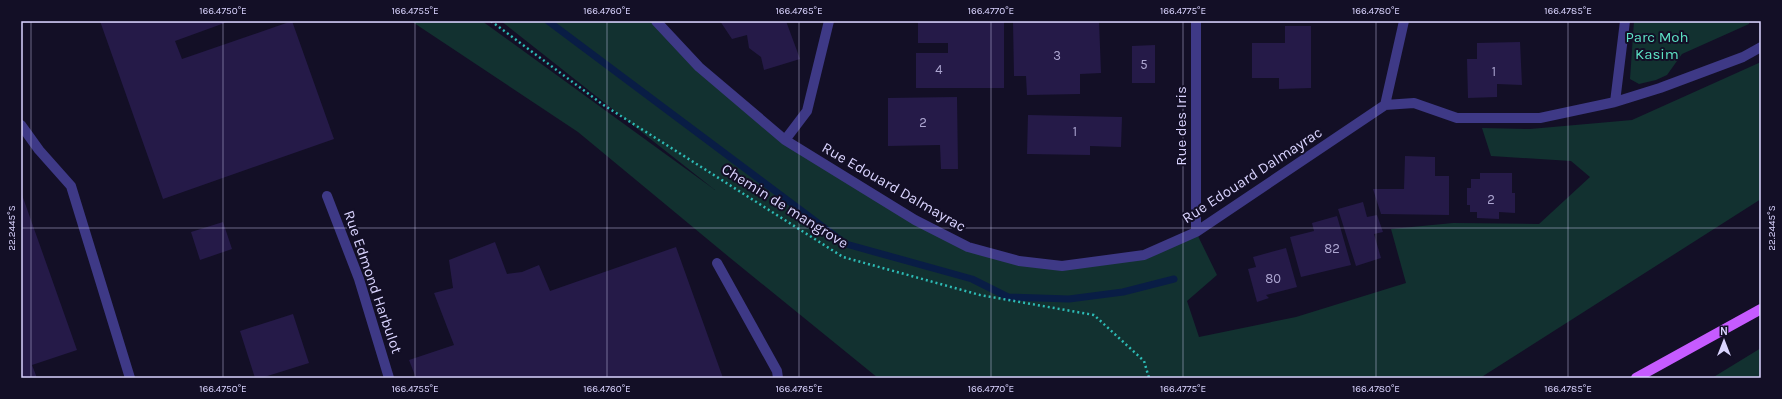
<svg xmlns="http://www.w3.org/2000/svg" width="1782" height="399" font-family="Karla,sans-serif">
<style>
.green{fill:#123130}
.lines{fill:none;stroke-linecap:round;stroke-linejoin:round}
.stream{stroke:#091d45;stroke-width:7}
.building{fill:#251a48}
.path{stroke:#2dbbb5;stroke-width:2.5;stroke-dasharray:2 3;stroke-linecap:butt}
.service{stroke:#3e3986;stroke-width:10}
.minor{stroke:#3e3986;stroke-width:10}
.primary{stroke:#c65bff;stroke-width:10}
.ticks{fill:none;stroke:#dad4ff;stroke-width:1;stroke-opacity:0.45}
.labels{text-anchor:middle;stroke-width:4;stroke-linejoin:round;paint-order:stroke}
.number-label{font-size:13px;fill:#ada6d1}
.park-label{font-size:15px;fill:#5de2c4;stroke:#130f26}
.street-label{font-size:15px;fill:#dad4ff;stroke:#130f26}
.neatline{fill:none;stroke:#dad4ff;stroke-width:1.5}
.ticks-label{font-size:10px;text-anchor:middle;fill:#dad4ff}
</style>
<rect width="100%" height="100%" fill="#130f26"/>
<path class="green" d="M411,21H482L715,190L501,21H656L785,140L968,247L1062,266L1144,255L1196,232L1217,275L1187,301L1199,337L1296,317L1406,283L1391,229L1453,223L1539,224L1590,177L1571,161L1491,156L1482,128L1530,129L1632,120L1761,62V199L1480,378H878L729,257L578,132Z
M1634,21H1749V24L1682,54L1667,75L1656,80L1639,84L1630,79Z
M1761,348V378H1712Z"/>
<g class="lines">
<path class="stream" d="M548,21L846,244L972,279L1008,297L1069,299L1123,292L1174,279"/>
</g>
<path class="building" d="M100,21H230L175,41L182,59L292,21L334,139L163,199Z
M720,21H786L800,59L764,70L761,57L749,48L747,35L732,39Z
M918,21H1004V88H916V53H948V43H918Z
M1013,21H1099L1101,73L1080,74V94L1027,95L1026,76H1014Z
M1285,26H1311V88L1279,89V78H1252V43H1285Z
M1520,42L1522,85L1497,84V97L1468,98L1467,59H1477V43Z
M1155,45V83H1132V46Z
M957,97L958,169H941L940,145L888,146V98Z
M1028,115L1122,117L1121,147L1090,146V155L1027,154Z
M1405,156L1435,157V176H1449V215L1381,214L1373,189H1404Z
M1480,173H1512V193H1515V213L1499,212V219L1477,218V212H1470V205H1467V188H1471V179H1480Z
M21,192L77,350L32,365L37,378H21Z
M1363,202L1367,217L1377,215L1383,232L1374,234L1381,258L1356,266L1338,209Z
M1337,216L1351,265L1301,277L1290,237L1314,231L1312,223Z
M223,222L232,249L200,260L191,232Z
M495,242L507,274L522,272L539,265L550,291L676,247L723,378H416L409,360L454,345L434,293L453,288L449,260Z
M1286,248L1297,287L1266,295L1269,298L1257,302L1248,269L1256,267L1253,257Z
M293,314L309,363L261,378H255L240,331Z"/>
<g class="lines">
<path class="path" d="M491,21L602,104L843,257L980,295L1094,315L1144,361L1149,378"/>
<path class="service" d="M21,125L39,150L71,186L130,378
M717,263L777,371L778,378"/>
<path class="minor" d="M656,21L699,67L785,140L915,220L968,247L1019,261L1062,266L1144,255L1196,232L1385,105L1414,103L1457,118H1540L1615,102L1660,88L1743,57L1761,47
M1196,21V232
M1615,102L1625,21
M1385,105L1404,21
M785,140L807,111L829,21
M327,196L359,279L389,378"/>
<path class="primary" d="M1636,378L1761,309"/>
</g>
<path class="ticks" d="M31,21V378M223,21V378M415,21V378M607,21V378M799,21V378M991,21V378M1183,21V378M1376,21V378M1568,21V378M1760,21V378M21,22H1761M21,228H1761"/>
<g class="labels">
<g class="number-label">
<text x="1057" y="60">3</text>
<text x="1144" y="69">5</text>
<text x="939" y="74">4</text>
<text x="1494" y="76">1</text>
<text x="923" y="127">2</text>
<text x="1075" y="136">1</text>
<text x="1491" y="204">2</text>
<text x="1332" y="253">82</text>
<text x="1273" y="283">80</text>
</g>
<g class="park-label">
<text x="1657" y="42">Parc Moh<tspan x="1657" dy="17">Kasim</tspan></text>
</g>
<g class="street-label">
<text transform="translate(1181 126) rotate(-90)" y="5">Rue des Iris</text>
<text transform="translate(1252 175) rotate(-33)" y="5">Rue Edouard Dalmayrac</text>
<text transform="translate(894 187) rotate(30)" y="5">Rue Edouard Dalmayrac</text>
<text transform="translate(785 206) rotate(32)" y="5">Chemin de mangrove</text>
<text transform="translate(373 282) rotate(71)" y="5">Rue Edmond Harbulot</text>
</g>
</g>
<rect width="1782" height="399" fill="none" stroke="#130f26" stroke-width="44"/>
<g transform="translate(1724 341)" stroke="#130f26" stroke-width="3" paint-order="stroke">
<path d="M0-3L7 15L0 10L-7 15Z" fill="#dad4ff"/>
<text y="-6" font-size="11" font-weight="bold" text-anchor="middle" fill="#dad4ff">N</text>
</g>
<rect x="22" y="22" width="1738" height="355" class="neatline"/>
<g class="ticks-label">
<text x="223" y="14">166.4750°E</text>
<text x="415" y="14">166.4755°E</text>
<text x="607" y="14">166.4760°E</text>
<text x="799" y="14">166.4765°E</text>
<text x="991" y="14">166.4770°E</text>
<text x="1183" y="14">166.4775°E</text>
<text x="1376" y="14">166.4780°E</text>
<text x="1568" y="14">166.4785°E</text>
<text transform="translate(11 228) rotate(-90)" y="4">22.2445°S</text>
<text transform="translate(1771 228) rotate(-90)" y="4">22.2445°S</text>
<text x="223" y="392">166.4750°E</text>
<text x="415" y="392">166.4755°E</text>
<text x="607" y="392">166.4760°E</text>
<text x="799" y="392">166.4765°E</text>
<text x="991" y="392">166.4770°E</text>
<text x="1183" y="392">166.4775°E</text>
<text x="1376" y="392">166.4780°E</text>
<text x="1568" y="392">166.4785°E</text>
</g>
</svg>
